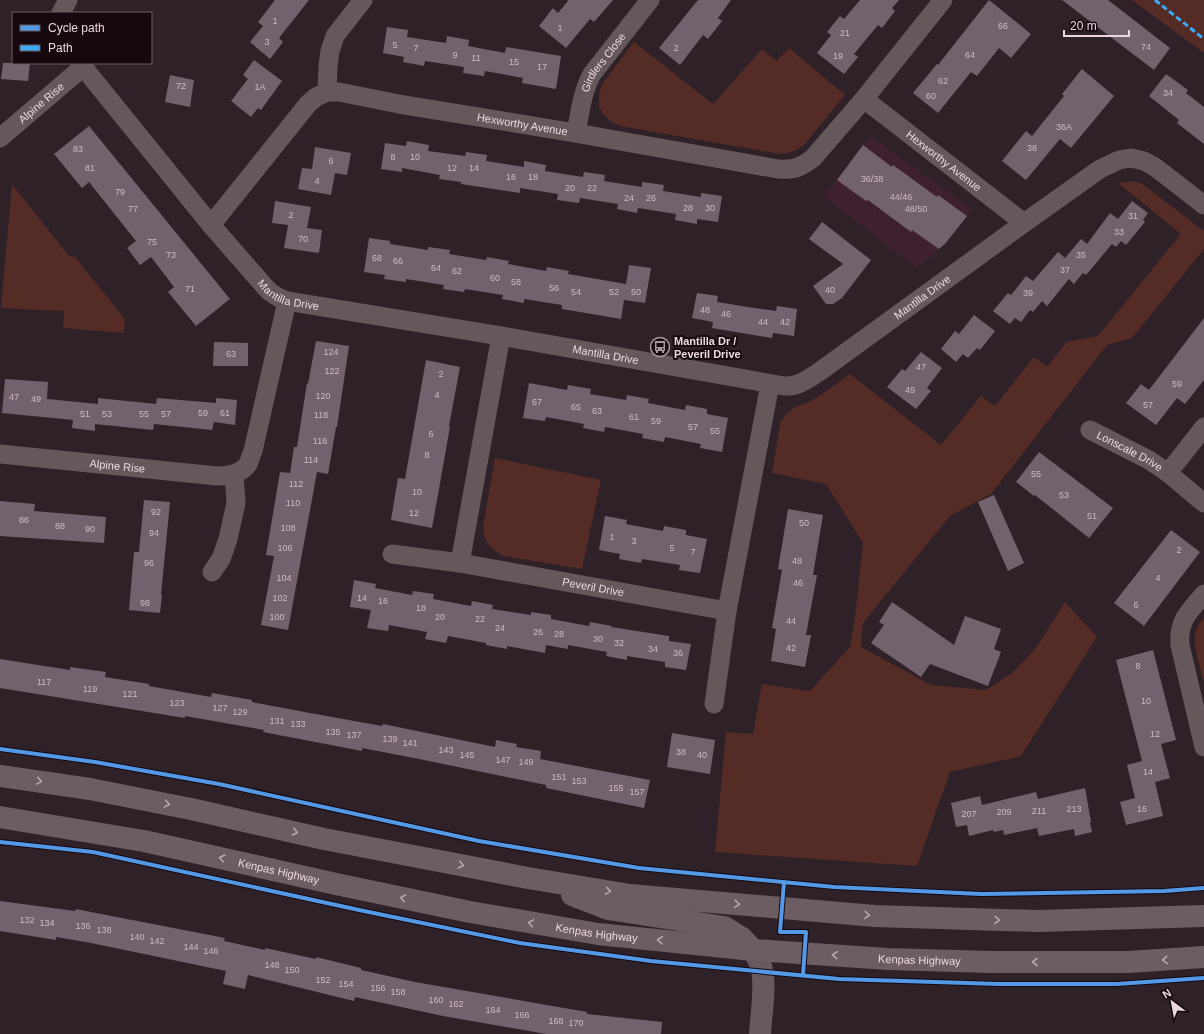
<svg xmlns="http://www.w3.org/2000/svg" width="1204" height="1034" font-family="Arial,sans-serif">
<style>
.built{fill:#3f2030}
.green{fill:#552b25}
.building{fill:#72626e}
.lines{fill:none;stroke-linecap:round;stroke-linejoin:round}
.street{stroke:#64585b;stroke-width:19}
.secondary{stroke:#665a5e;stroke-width:22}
.highway{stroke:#6c5d63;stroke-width:22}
.quiet{stroke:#3fa9f5;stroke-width:3;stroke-dasharray:6 3;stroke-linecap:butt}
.cycleway-casing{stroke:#15090f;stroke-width:6}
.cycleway{stroke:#5399e6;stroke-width:4}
.oneway{stroke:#b8a7af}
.labels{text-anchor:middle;stroke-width:4;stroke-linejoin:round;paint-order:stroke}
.number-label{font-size:9px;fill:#cdbac4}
.street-label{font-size:11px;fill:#ebd8e1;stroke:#15090f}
.poi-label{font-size:11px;font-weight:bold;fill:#ebd8e1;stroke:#15090f;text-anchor:start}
</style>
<rect width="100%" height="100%" fill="#2f2128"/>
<path class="built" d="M870,136L972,209L945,244L917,268L824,197Z"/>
<path class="green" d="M1132,0H1204V53Z
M634,42L713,104L762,49L777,61L789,48L845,95L804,145C796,151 790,153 780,154L620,126L610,121L603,114L599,106V96L602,84Z
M1129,181L1141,183L1204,231V249L1132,338L1107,345L991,494L950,516L863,623L861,647L931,685L986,690L1012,673L1036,648L1065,602L1097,637L1021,756L950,772L917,866L715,852L726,732L753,734L762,684L810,691L850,647L855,617L863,543L826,484L772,473L780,424L785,415L795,407L811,401L822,394L850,374L941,445L981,396L995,406L1034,357L1047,367L1067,342L1098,336L1181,234L1118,183Z
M12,184L69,256L75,257L125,319L124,333L63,328L64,311L1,308Z
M495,458L601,480L582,569L504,556C491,550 484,542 483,527Z
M1204,618V681C1200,667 1192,645 1196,631C1197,626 1201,622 1204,618Z"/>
<path class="building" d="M275,0H309L279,38L283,42L270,59L250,42L263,26L258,22Z
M567,0H613L594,22L590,19L566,48L539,26L553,8L558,13L568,1Z
M698,0H731L718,18L722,21L708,39L703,35L680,65L659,48Z
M860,0H899L892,8L895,11L882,28L878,25L854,54L858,57L844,74L817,53L831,35L827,32L840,16L844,19Z
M989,0L1031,34L1011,58L999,48L977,76L971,72L938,113L913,93L937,64L938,65Z
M1062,0H1108L1170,48L1154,70Z
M387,27L408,30L407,37L446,43L447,36L469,40L468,46L505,53L506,47L561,56L556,89L522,83L523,78L485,71L484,76L463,73L464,67L425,61L424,66L403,62L404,57L383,53Z
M254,60L282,81L261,110L258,108L251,117L231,101L248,79L243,75Z
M3,63H30L28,81L1,79Z
M1082,69L1114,96L1071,148L1060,139L1026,180L1002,161L1026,131L1032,136L1064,96L1062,94Z
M1166,74L1188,90L1186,93L1204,107V144L1177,123L1179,120L1149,96Z
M170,75L194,80L190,107L165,102Z
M89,126L230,299L196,326L168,292L174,287L151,257L140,265L127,248L136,241L89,182L82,188L54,154Z
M407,141L429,145L428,151L465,156L466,152L487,155L486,161L524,167V161L546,165L545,171L583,177L584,172L605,175L604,181L642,187V182L664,185L663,191L701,197V193L722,196L718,222L697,219V224L675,220L676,214L638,208L637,213L617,209L618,204L580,198L579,203L557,200L558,194L520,188V193L461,184V182L439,179L440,175L402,168V172L381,169L385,143L406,146Z
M863,145L892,167L893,165L937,197L938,195L967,216L945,244L939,249L912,230L911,232L868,200L866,201L837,180Z
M315,147L351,153L347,175L335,173L331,195L298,189L302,168L312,169Z
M275,201L311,207L307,228L322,230L319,253L284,248L288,225L272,223Z
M1132,201L1148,213L1143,220L1145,222L1126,245L1121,241L1116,247L1112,244L1086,275L1083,273L1074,284L1069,279L1047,306L1042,301L1033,312L1030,310L1021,322L1015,318L1010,324L993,311L1008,293L1011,295L1026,276L1033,281L1058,252L1065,258L1081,239L1087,244L1110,213L1118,219Z
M822,222L871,260L842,298L833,304H826L813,286L843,264L809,239Z
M369,238L390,241V244L428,250V247L450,250L449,254L486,260L487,257L509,261L508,264L546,271L547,267L569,271L568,274L626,284L629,265L651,268L645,303L624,300L621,319L562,309V305L524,299V303L502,299L503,295L465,289L464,292L443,289L444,285L406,279V282L384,279L385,275L364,272Z
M697,293L718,296L717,302L754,308L776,311L777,306L797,309L794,336L773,333L772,338L712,328L713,322L692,318Z
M974,315L995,331L980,350L977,348L968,358L963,354L956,362L941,349L955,331L959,334Z
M1204,318V380L1185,404L1177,398L1156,425L1126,403L1141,384L1149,390Z
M316,341L349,346L337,427H336L328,474L317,472L288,630L261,625L274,556L266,555L280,472L290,473L294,447H297L307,383L308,384Z
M214,342L248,343V366H213Z
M921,352L942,368L927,388L931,391L916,409L887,387L902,369L905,371Z
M426,360L460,367L449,426L450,427L432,528L391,520L398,478L405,479Z
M5,379L48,382L47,399L98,404V398L156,404L157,398L216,403V398L237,400L235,425L214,422L212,430L154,424L153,430L95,424V431L72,428L73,420L2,413Z
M529,383L567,390L568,385L591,389L590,394L626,400L627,395L649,399L648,403L685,410L686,405L707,409V414L728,418L722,452L700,448L701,444L665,437L664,442L642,438L643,434L605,427L604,432L583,428L584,424L546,417L545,421L523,418Z
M1039,452L1113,508L1089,538L1035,495L1034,496L1016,482Z
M994,495L1024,563L1008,571L978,502Z
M144,500L170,502L161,595H162L160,613L129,610L134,552H139Z
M0,501L35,504L34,511L106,517L104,543L0,536Z
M788,509L823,515L813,575H817L806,635H811L805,667L771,661L776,629L772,628L782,570L778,569Z
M605,516L627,520L626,524L663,531L664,526L686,530V535L707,539L700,573L679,570L680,565L642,559L641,563L619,559L620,554L599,550Z
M1171,530L1200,552L1144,626L1114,603Z
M354,580L376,584L375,588L412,595L413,591L434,594L433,599L471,606L472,601L493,605L492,609L531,615V612L551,615V619L589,626L590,622L612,626L611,627L669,636V641L691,644L686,670L665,667V662L627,656V660L606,656L607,652L568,645V649L546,645L545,653L507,646V649L486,645V643L448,636L446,643L425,639L427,632L389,625L388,631L367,628L371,610L350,607Z
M892,602L954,645L965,616L1001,629L994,649L1001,652L988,686L930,664L921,677L871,643L884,625L879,622Z
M1153,650L1176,740L1161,744L1170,778L1155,782L1163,816L1126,825L1120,802L1135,798L1127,765L1142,761L1116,660Z
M0,659L70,670V667L106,672L105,677L149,684V686L211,697L212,693L252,700V702L310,713L382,726L383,724L495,747L496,740L517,744L516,747L541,751L540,759L650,780L644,808L546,788V785L419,759L362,748V751L263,732L264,730L185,716V718L0,688Z
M672,733L715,740L710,774L667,767Z
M1085,788L1091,822L1090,823L1092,832L1075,836L1074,829L1039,836L1037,828L1004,835L1003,830L994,832L993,830L969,836L967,825L956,827L951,803L980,796L982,805L1036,792L1038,799Z
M0,901L75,911L76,909L96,913L225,938L224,941L265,950V948L316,959V957L361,968V970L415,982L587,1012V1014L662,1022L661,1034H546L443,1016L355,997L354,1001L248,975L245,989L223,984L226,971L91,943L56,937V940L0,931Z"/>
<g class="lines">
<g class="street">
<path d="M61,13L68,0"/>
<path id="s1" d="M80,63L211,225L266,288C272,295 279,298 287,301L501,336L784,386C798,387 808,379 819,372L1024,223L1100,169L1119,160L1131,158L1144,161L1155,167L1204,205"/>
<path d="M327,92L328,66L330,51L335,36L363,0"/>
<path id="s2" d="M864,99L1024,223"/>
<path id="s3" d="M576,133C580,113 582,92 592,74L650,0"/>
<path id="s4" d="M0,138L83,67"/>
<path id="s5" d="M211,225L308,104L316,97L327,92H339L399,104L576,133L778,169C794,170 800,168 813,158L864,99L943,0"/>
<path id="s6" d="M1090,430L1149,460L1168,473L1204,503"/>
<path id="s7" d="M0,454L217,476C229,476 241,474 248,464C250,460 251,455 253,451L287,301"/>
<path d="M1168,473L1204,427"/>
<path id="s8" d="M392,554L460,563L727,611"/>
<path d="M460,563L501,336"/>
<path d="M212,572L221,559L228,539L236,503L234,474"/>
<path d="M1204,594C1189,612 1178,620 1180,645L1204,747"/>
<path d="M714,704L727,611L770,384"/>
</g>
<path class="secondary" d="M753,950C757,957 761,963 762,970C766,989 761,1014 760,1034"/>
<g class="highway">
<path d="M0,776L90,789L191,809L324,839L528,878L630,895L875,916L1038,921L1204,916"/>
<path id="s9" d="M0,817L144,841L336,884L470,912L598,934L753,950L888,959L990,962H1128L1204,957"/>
<path d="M572,895L608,909L724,927L742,938L753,950"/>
</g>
<path class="quiet" d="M1155,0L1204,39"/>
<defs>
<path id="cycleway" d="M0,749L95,762L219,784L479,841L639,868L834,887L981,894L1164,891L1204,888
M0,842L93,852L359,910L520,943L651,961L839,979L999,984H1117L1204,978
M784,882L780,932H806L803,975"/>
</defs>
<use href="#cycleway" class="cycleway-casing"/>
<use href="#cycleway" class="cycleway"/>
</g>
<defs><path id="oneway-chevron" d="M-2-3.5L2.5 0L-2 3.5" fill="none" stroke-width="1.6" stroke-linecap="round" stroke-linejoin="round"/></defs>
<g class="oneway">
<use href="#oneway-chevron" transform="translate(39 781) rotate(9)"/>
<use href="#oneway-chevron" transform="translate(167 804) rotate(11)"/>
<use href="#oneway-chevron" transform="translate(295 832) rotate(13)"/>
<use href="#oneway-chevron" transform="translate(222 858) rotate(-167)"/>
<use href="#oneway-chevron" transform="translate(461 865) rotate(11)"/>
<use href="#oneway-chevron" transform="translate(608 891) rotate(9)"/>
<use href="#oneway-chevron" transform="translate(403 898) rotate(-168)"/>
<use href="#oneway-chevron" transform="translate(737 904) rotate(5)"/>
<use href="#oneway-chevron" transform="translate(867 915) rotate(5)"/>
<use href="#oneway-chevron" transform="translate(997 920) rotate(2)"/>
<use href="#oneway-chevron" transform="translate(531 923) rotate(-170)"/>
<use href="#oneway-chevron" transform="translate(660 940) rotate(-174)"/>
<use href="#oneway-chevron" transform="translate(835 955) rotate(-176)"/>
<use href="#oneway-chevron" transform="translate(1165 960) rotate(176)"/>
<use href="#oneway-chevron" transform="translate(1035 962) rotate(-180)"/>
</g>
<defs>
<symbol id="bus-ring" viewBox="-11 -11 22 22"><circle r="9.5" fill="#15090f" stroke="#a998a0" stroke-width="1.5"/><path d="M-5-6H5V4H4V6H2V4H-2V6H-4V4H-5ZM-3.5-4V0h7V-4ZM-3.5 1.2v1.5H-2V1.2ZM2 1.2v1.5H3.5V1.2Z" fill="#a998a0"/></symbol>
</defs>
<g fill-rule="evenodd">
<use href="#bus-ring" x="649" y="336" width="22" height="22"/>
</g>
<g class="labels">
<g class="number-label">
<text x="275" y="24">1</text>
<text x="1003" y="29">66</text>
<text x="560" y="31">1</text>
<text x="845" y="36">21</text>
<text x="267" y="45">3</text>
<text x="395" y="48">5</text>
<text x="1146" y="50">74</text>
<text x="416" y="51">7</text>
<text x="676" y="51">2</text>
<text x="455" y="58">9</text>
<text x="970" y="58">64</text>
<text x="838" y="59">19</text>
<text x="476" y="61">11</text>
<text x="514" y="65">15</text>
<text x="542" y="70">17</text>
<text x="943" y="84">62</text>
<text x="181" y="89">72</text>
<text x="260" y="90">1A</text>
<text x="1168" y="96">34</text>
<text x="931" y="99">60</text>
<text x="1064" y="130">36A</text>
<text x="1032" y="151">38</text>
<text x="78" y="152">83</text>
<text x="393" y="160">8</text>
<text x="415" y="160">10</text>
<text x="331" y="164">6</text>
<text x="90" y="171">81</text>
<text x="452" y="171">12</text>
<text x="474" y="171">14</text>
<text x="511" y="180">16</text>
<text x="533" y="180">18</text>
<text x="872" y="182">36/38</text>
<text x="317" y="184">4</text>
<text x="570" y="191">20</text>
<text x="592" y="191">22</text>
<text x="120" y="195">79</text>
<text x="901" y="200">44/46</text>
<text x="629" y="201">24</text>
<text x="651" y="201">26</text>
<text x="688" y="211">28</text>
<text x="710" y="211">30</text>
<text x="133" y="212">77</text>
<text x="916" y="212">48/50</text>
<text x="291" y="218">2</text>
<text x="1133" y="219">31</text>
<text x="1119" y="235">33</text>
<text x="303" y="242">70</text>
<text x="152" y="245">75</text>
<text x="171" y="258">73</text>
<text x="1081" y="258">35</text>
<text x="377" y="261">68</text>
<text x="398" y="264">66</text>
<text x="436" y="271">64</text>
<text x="1065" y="273">37</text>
<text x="457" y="274">62</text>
<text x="495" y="281">60</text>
<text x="516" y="285">58</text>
<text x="554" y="291">56</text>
<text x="190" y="292">71</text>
<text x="830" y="293">40</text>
<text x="576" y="295">54</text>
<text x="614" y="295">52</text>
<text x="636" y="295">50</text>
<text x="1028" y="296">39</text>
<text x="705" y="313">48</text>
<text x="726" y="317">46</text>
<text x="763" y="325">44</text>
<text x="785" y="325">42</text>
<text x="331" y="355">124</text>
<text x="231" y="357">63</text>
<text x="921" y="370">47</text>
<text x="332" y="374">122</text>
<text x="441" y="377">2</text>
<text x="1177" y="387">59</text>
<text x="910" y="393">49</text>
<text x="437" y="398">4</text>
<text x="323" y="399">120</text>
<text x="14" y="400">47</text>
<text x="36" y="402">49</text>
<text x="537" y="405">67</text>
<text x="1148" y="408">57</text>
<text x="576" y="410">65</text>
<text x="597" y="414">63</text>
<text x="203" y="416">59</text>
<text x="225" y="416">61</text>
<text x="85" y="417">51</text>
<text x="107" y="417">53</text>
<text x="144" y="417">55</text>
<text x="166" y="417">57</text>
<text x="321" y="418">118</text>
<text x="634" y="420">61</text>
<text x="656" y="424">59</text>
<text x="693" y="430">57</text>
<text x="715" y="434">55</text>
<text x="431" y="437">6</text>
<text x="320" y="444">116</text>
<text x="427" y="458">8</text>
<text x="311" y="463">114</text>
<text x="1036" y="477">55</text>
<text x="296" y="487">112</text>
<text x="417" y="495">10</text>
<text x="1064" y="498">53</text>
<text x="293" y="506">110</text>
<text x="156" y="515">92</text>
<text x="414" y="516">12</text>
<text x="1092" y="519">51</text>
<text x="24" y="523">86</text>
<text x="804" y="526">50</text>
<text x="60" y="529">88</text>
<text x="288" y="531">108</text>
<text x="90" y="532">90</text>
<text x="154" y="536">94</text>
<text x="612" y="540">1</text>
<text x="634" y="544">3</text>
<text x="285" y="551">106</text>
<text x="672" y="551">5</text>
<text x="1179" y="553">2</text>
<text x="693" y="555">7</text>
<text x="797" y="564">48</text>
<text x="149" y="566">96</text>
<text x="284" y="581">104</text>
<text x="1158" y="581">4</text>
<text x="798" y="586">46</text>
<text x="280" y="601">102</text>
<text x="362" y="601">14</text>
<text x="383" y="604">16</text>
<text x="145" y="606">98</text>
<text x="1136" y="608">6</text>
<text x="421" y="611">18</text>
<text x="277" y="620">100</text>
<text x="440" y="620">20</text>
<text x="480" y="622">22</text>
<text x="791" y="624">44</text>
<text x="500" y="631">24</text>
<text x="538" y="635">26</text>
<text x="559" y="637">28</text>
<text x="598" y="642">30</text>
<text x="619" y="646">32</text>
<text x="791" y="651">42</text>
<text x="653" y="652">34</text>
<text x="678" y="656">36</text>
<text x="1138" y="669">8</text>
<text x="44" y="685">117</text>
<text x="90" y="692">119</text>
<text x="130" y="697">121</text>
<text x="1146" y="704">10</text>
<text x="177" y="706">123</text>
<text x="220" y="711">127</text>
<text x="240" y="715">129</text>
<text x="277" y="724">131</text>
<text x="298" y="727">133</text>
<text x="333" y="735">135</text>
<text x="1155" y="737">12</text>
<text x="354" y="738">137</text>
<text x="390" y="742">139</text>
<text x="410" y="746">141</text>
<text x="446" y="753">143</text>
<text x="681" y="755">38</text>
<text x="467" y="758">145</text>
<text x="702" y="758">40</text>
<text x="503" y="763">147</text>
<text x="526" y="765">149</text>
<text x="1148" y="775">14</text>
<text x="559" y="780">151</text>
<text x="579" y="784">153</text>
<text x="616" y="791">155</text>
<text x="637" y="795">157</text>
<text x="1074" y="812">213</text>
<text x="1142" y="812">16</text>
<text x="1039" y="814">211</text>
<text x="1004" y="815">209</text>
<text x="969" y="817">207</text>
<text x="27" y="923">132</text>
<text x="47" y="926">134</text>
<text x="83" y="929">136</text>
<text x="104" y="933">138</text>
<text x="137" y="940">140</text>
<text x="157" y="944">142</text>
<text x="191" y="950">144</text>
<text x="211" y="954">146</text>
<text x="272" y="968">148</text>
<text x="292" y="973">150</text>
<text x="323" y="983">152</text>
<text x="346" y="987">154</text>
<text x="378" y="991">156</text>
<text x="398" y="995">158</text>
<text x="436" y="1003">160</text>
<text x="456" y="1007">162</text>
<text x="493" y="1013">164</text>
<text x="522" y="1018">166</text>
<text x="556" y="1024">168</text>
<text x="576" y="1026">170</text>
</g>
<g class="street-label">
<text dy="4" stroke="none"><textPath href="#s3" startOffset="77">Girdlers Close</textPath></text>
<text dy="4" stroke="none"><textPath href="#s4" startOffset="54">Alpine Rise</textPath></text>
<text dy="4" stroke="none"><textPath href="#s5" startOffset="376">Hexworthy Avenue</textPath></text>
<text dy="4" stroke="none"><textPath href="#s2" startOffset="101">Hexworthy Avenue</textPath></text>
<text dy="4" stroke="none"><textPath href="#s1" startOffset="316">Mantilla Drive</textPath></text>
<text dy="4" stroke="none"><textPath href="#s1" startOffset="987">Mantilla Drive</textPath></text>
<text dy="4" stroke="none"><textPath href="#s1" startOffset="640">Mantilla Drive</textPath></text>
<text dy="4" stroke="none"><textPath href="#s6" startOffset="45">Lonscale Drive</textPath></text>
<text dy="4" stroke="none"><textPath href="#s7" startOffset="118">Alpine Rise</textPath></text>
<text dy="4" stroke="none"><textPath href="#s8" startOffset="204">Peveril Drive</textPath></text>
<text dy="4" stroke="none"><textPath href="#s9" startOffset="284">Kenpas Highway</textPath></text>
<text dy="4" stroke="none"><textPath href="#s9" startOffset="608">Kenpas Highway</textPath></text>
<text dy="4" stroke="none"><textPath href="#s9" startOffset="932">Kenpas Highway</textPath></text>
</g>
<g class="poi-label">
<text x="674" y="345">Mantilla Dr /<tspan x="674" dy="13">Peveril Drive</tspan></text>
</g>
</g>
<rect x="12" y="12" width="140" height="52" fill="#15090f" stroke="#6b5c63"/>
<rect x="20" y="25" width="20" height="6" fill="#5399e6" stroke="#6b5c63"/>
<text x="48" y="32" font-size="12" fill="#ebd8e1">Cycle path</text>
<rect x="20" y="45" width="20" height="6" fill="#3fa9f5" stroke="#6b5c63"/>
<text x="48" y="52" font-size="12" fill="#ebd8e1">Path</text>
<g transform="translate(1172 1002) rotate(328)" stroke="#15090f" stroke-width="3" paint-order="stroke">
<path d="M0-3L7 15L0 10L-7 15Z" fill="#ebd8e1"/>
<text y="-6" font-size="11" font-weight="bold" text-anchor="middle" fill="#ebd8e1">N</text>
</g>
<path d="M1064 30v6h65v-6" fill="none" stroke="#ebd8e1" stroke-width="2"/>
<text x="1070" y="30" font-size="12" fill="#ebd8e1" stroke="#15090f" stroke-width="3" paint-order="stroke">20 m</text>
</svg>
